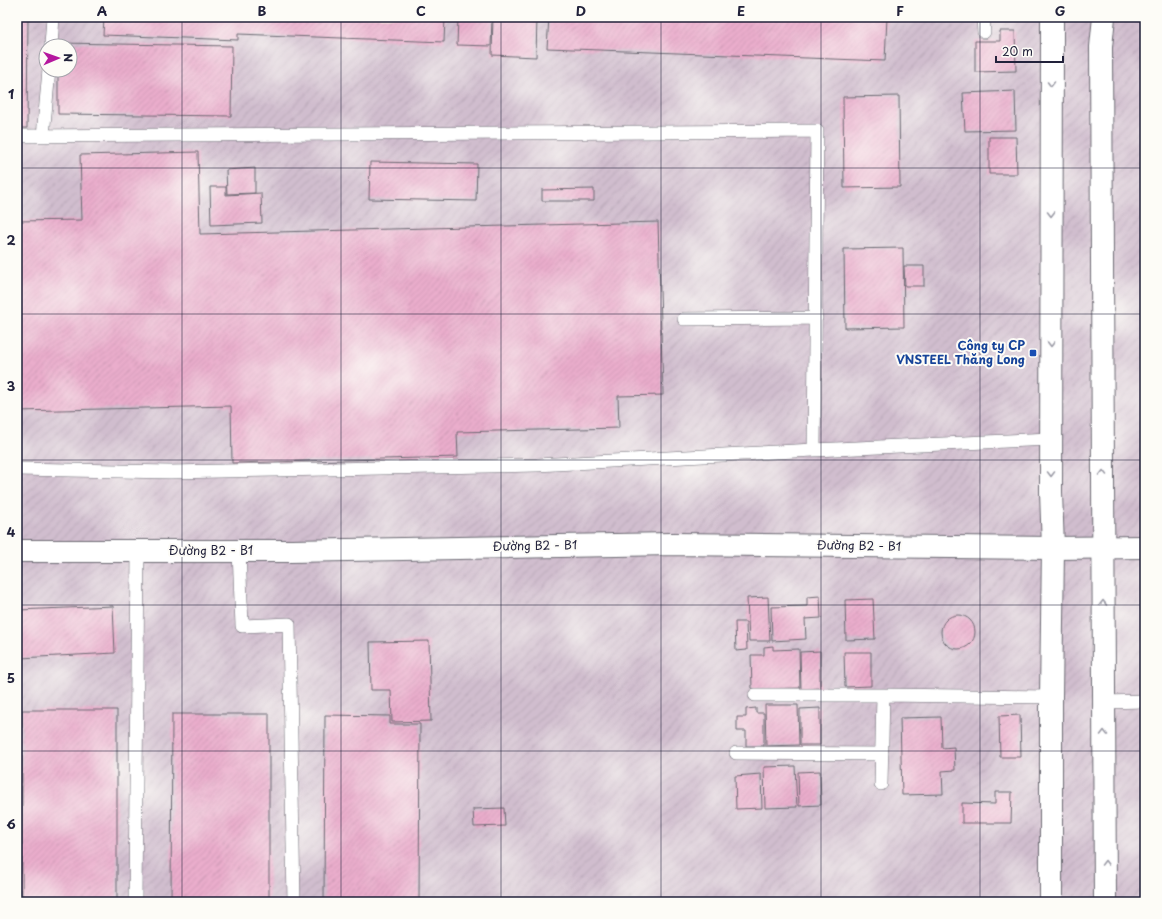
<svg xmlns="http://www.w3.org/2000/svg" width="1162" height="919" font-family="'Playpen Sans',sans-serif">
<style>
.industrial{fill:url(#industrial-furrows);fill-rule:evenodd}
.building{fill:url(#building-hatch)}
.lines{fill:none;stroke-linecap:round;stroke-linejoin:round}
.service-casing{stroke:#6c6a73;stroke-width:14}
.minor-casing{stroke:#6c6a73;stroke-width:24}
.tertiary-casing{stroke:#6c6a73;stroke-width:24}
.service{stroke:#fff;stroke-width:13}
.minor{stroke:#fff;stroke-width:22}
.tertiary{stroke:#fff;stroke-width:22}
.oneway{stroke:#9c9ca7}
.grid{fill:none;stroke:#22223b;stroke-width:1;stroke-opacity:0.55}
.transit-dot{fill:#1a4fb4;stroke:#fdfcf7;stroke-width:1.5}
.labels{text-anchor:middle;stroke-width:4;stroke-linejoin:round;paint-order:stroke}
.transit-label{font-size:12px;font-weight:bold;fill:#164399;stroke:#fdfcf7;text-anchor:end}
.street-label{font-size:12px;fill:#22223b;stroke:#fdfcf7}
.neatline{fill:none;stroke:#22223b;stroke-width:1.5}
.grid-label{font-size:13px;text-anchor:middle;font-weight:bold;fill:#22223b}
</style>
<defs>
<pattern id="industrial-furrows" width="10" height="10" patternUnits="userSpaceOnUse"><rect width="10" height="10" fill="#d0bdce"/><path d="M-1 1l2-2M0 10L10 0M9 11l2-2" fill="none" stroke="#b2a2b2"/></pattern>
<pattern id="building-hatch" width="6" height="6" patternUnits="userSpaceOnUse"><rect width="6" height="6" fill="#eaadcc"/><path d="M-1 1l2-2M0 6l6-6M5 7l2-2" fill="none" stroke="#c895b0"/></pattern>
</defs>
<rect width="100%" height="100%" fill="#fdfcf7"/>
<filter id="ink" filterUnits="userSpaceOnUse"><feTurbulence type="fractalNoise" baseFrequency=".025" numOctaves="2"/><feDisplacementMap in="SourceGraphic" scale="8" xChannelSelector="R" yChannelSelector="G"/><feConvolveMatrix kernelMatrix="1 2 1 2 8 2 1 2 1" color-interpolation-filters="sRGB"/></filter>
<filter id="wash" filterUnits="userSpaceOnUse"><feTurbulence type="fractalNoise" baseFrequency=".012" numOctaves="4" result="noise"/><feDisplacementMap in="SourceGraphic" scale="16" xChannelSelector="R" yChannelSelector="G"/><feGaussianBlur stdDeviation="0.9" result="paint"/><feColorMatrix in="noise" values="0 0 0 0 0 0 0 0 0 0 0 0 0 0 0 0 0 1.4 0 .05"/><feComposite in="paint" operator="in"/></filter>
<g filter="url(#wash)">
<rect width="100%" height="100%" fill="#f5efdc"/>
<path class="industrial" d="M17,17H1145V902H17ZM46,46H70V70H46Z"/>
<g id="blocks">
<path class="building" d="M17,17H28L27,128H17Z
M104,17H445L444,42L238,34V40L103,35Z
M458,17H492L491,46L457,45Z
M493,17H537L536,57L492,55Z
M549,17H887L885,61L547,48Z
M1000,31H1015L1016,71L975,72V41H1000Z
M59,43L232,46L231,116L58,114V70H70V46H59Z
M1015,91L1016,130L965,131L963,93Z
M899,96L900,187L844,188L843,97Z
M989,137H1016L1017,174H989Z
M198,152L200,234L658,222L663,395L618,396L619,428L457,432L458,457L232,463L231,406L17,411V221L82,220L80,155Z
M370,162L477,164L476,201L369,199Z
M255,168V193L227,194L226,170Z
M210,187H226V195L261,193L262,223L211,225Z
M594,189V201H542V190Z
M903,248L904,327L845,328L844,249Z
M904,266H924V286H905Z
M820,596L821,618L805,619L806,639L772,641L771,607L807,606V597Z
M768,597L770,641H749L747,598Z
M873,599L875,639L846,640L845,600Z
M113,606L115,653L20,658L18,610Z
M941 632a17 17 0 1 1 34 0a17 17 0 1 1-34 0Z
M735,622H746L747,650L736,651Z
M429,641L431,721L392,722L391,690H371L370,642Z
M773,646V650L799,649L800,688L752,689L751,655H764V647Z
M820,651V688L801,689L800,652Z
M844,652H871V686L845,687Z
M765,705H798L799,745L766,746Z
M756,708V713H764V746H746V731H737V717H746V709Z
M820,708V745H800V709Z
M22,710H117V902H22Z
M172,714H269V902H171Z
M325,715L390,716V724H420L419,902H324Z
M1020,715L1021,757H1000L999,716Z
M941,717L942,748L954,747L955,770L942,771L943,794L902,795L900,718Z
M795,766L797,807L765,808L764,767Z
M820,771L821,805L799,806L798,772Z
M761,774L762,808L736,809L735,776Z
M995,792H1012L1011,823H962V803L995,804Z
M504,808L505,826L474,827L473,809Z"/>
</g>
</g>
<g filter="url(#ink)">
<use href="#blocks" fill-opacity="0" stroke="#6c6a73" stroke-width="1"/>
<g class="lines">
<defs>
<path id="service" d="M983,17L984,32
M51,46L53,17
M17,136L817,131L814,450L1051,439
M43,136L49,70
M684,319L816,318
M17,469L170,472L537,465L814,450
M239,551L242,626L289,624L294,902
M755,695H883
M1104,702L1145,701
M736,753L882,754
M881,784L883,695L1051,697
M135,902L138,550"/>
<path id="minor" d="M17,551H291L672,544L1053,548L1145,547"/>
<path id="tertiary" d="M1104,17L1101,47L1105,902
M1051,902V697L1053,548L1051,492L1052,17"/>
</defs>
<use href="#service" class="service-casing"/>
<use href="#minor" class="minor-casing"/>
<use href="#tertiary" class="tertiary-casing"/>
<use href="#service" class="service"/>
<use href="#minor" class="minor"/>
<use href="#tertiary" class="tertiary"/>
</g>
<defs><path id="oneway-chevron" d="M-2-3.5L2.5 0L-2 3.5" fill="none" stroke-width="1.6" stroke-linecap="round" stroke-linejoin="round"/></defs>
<g class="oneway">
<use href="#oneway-chevron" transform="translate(1051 84) rotate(90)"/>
<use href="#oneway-chevron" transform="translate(1051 214) rotate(90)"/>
<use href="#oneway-chevron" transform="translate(1051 344) rotate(90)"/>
<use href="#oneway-chevron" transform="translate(1103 473) rotate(-90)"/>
<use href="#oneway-chevron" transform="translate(1051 474) rotate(90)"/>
<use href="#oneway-chevron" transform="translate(1103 603) rotate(-90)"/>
<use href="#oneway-chevron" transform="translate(1104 733) rotate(-90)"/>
<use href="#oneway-chevron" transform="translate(1105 863) rotate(-90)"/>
</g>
</g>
<path class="grid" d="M182,17V902M341,17V902M501,17V902M661,17V902M821,17V902M980,17V902M17,168H1145M17,314H1145M17,460H1145M17,605H1145M17,751H1145"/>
<rect class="transit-dot" x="1029" y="349" width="8" height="8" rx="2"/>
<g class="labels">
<g class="transit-label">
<text x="1025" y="350">Công ty CP<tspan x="1025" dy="14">VNSTEEL Thăng Long</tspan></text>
</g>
<g class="street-label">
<text transform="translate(535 546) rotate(-1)" y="4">Đường B2 - B1</text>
<text transform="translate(859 546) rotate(1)" y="4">Đường B2 - B1</text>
<text x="211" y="555">Đường B2 - B1</text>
</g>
</g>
<rect width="1162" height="919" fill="none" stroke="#fdfcf7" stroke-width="44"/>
<g transform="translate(58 58) rotate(88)"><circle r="19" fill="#fdfcf7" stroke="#a5a5ac"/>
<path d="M0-3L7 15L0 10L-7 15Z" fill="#b5179e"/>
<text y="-6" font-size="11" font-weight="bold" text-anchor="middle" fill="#22223b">N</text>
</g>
<path d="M996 56v6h67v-6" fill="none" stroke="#22223b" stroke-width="2"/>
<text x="1002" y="56" font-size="12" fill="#22223b" stroke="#fdfcf7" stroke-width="3" paint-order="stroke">20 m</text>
<rect x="22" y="22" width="1118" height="875" class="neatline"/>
<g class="grid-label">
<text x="102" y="16">A</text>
<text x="262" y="16">B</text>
<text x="421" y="16">C</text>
<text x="581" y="16">D</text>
<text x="741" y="16">E</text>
<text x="900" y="16">F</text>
<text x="1060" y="16">G</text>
<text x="11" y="99">1</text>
<text x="11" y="245">2</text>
<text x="11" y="391">3</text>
<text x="11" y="537">4</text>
<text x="11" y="683">5</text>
<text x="11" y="829">6</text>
</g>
</svg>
